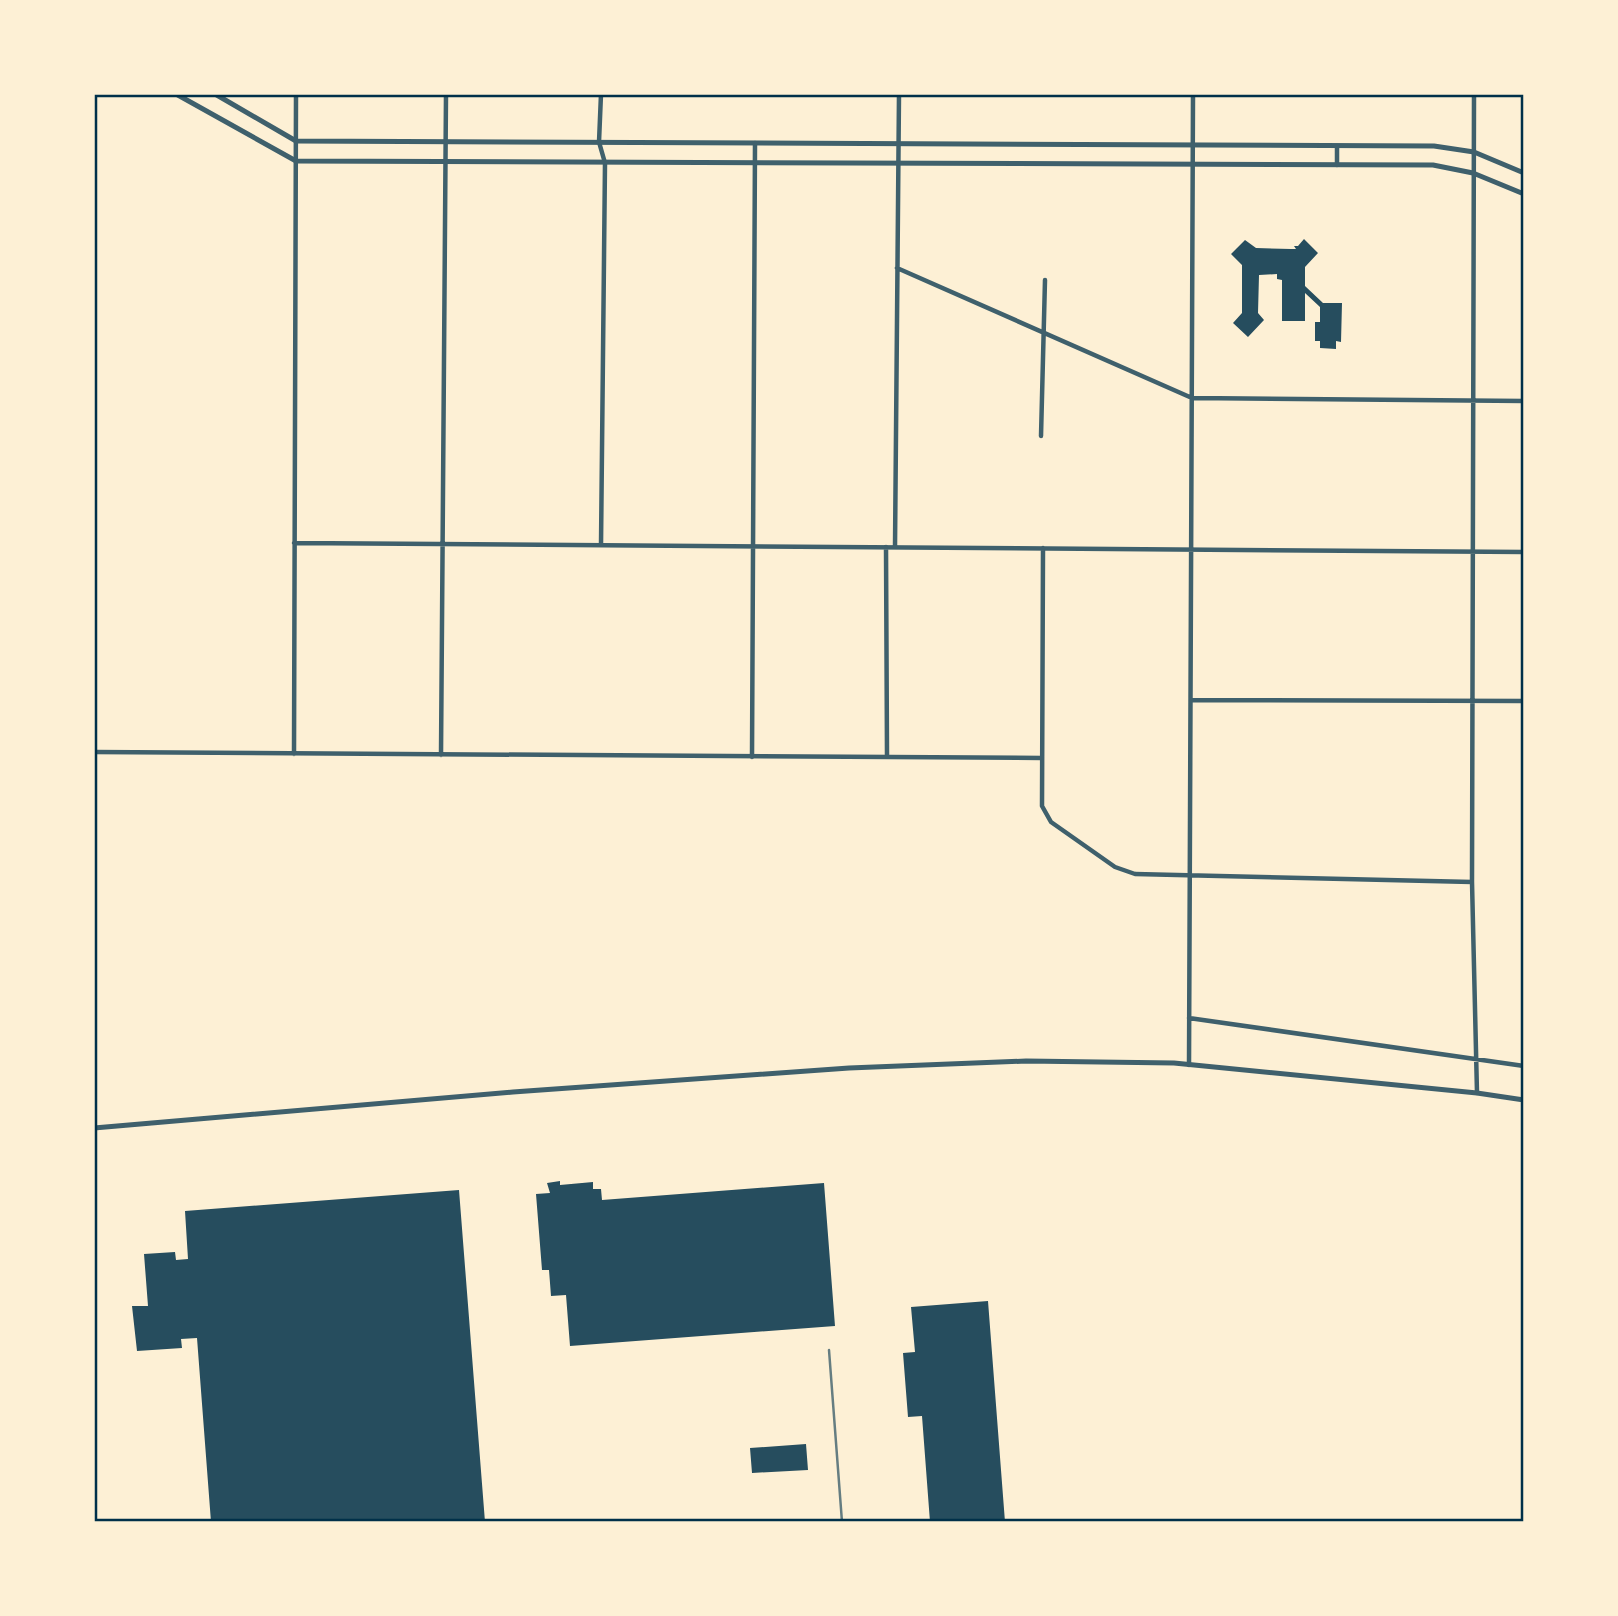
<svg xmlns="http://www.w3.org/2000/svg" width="1618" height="1616" font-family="Roboto,sans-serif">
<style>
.building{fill:#264d5e}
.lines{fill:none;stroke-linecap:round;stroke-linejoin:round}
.minor{stroke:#3f606c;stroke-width:4.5}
.tertiary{stroke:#3f606c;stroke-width:5}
.rail{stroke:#657d81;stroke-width:2.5}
.neatline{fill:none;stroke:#003049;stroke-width:2.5}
</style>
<rect width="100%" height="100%" fill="#fdf0d5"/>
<path class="building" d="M1304,239L1318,253L1305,267V286L1323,303H1342L1341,342L1336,341V349L1320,348V341H1315V322H1320V307L1305,293V321H1282V280L1277,279V274L1259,275L1258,313L1264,320L1248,337L1233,323L1242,313V265L1231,254L1245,240L1256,248L1291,249H1296L1294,246H1298Z
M560,1181V1185L593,1182V1189H601L602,1200L824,1183L835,1326L570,1346L566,1295L551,1296L549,1270H542L536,1194L550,1193L547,1183Z
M459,1190L485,1522H211L197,1338L181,1339L182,1348L137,1351L132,1306H148L144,1254L175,1252L176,1260L188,1259L185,1211Z
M988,1301L1005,1522H930L922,1416L908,1417L903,1353L915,1352L911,1307Z
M806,1444L808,1470L752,1473L750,1448Z"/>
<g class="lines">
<path class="minor" d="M601,94L599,142L605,163L601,545
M1474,94L1472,882L1477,1093
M1337,146V165
M897,268L1192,398L1524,401
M1041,436L1045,280
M294,543L1524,552
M886,547L887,757
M895,547L899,94
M1043,548L1042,806L1051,822L1115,867L1135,874L1472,882
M1191,700L1524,701
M94,752L1042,758
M294,754L296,94
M441,755L446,94
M752,757L755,143
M1189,1018L1524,1066
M1189,1065L1193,94"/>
<path class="tertiary" d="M176,94L296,161L1433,165L1473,173L1524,194
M215,94L296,141L1434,146L1474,152L1524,173
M94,1128L513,1092L849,1068L1026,1061L1174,1063L1477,1093L1524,1100"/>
<path class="rail" d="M829,1350L842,1522"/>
</g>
<rect width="1618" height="1616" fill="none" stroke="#fdf0d5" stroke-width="192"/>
<rect x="96" y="96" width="1426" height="1424" class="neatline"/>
</svg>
